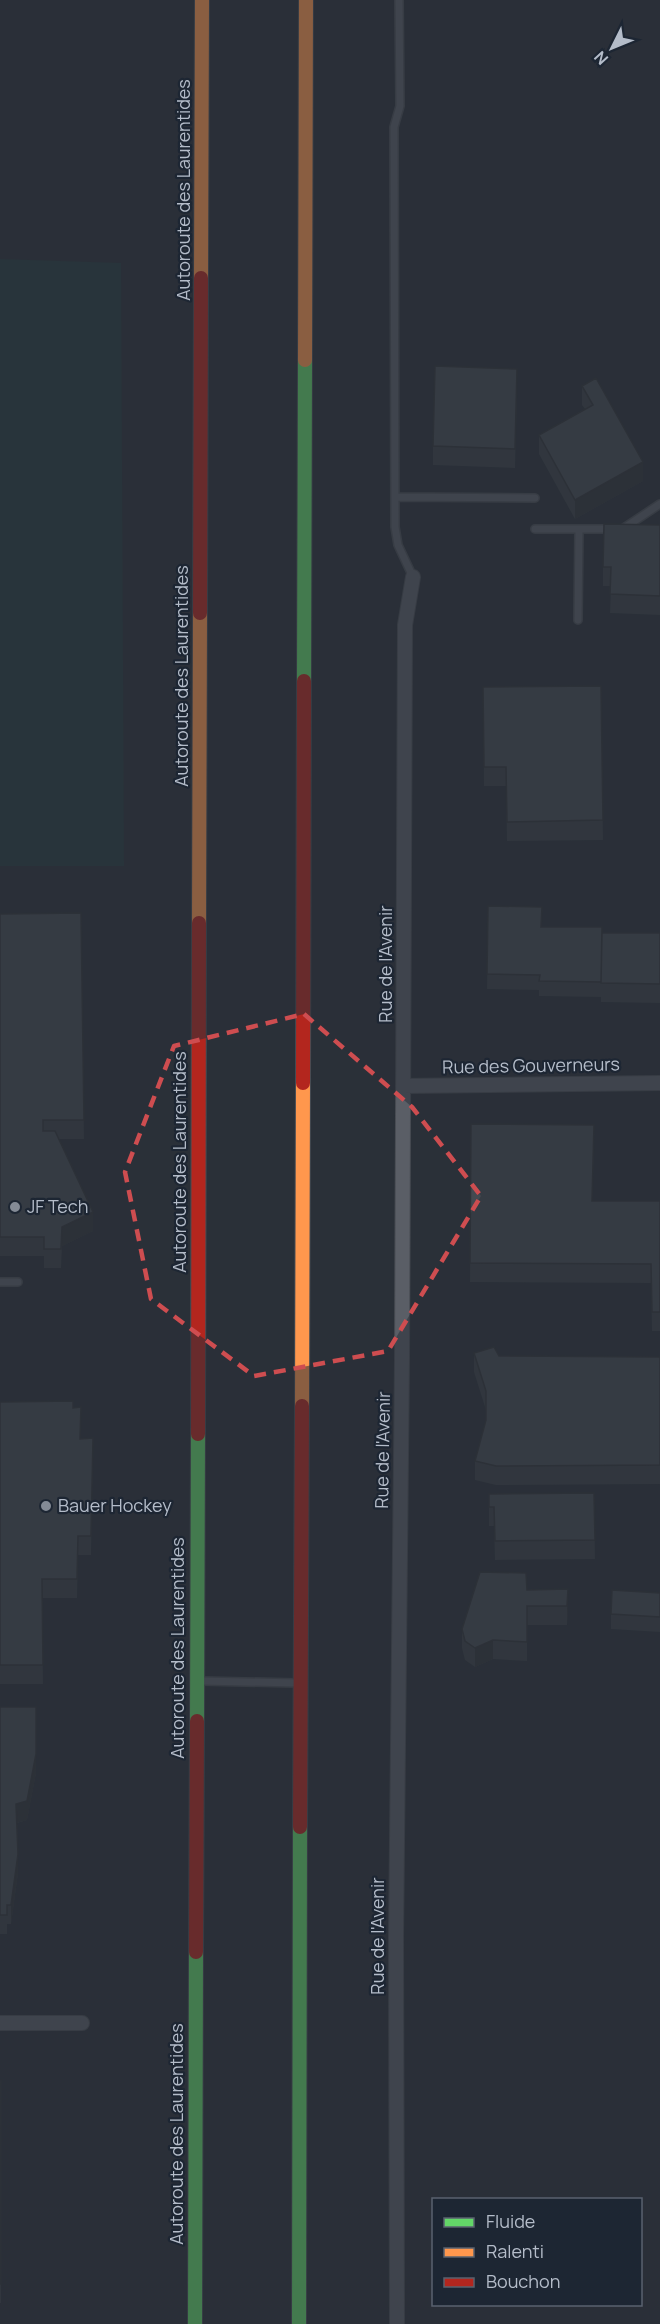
<svg xmlns="http://www.w3.org/2000/svg" width="660" height="2324" font-family="Manrope,sans-serif">
<style>
.green{fill:#273a3e}
.lines{fill:none;stroke-linecap:round;stroke-linejoin:round}
.lane-casing{stroke:#484c53;stroke-width:10}
.street-casing{stroke:#484c53;stroke-width:16}
.fast-casing{stroke:#474c53;stroke-width:16}
.slow-casing{stroke:#474c53;stroke-width:16}
.jam-casing{stroke:#474c53;stroke-width:16}
.lane{stroke:#5a5e66;stroke-width:7}
.street{stroke:#5a5e66;stroke-width:14}
.fast{stroke:#63d668;stroke-width:14}
.slow{stroke:#ff974d;stroke-width:14}
.jam{stroke:#b3261e;stroke-width:14}
.wall{fill:#3a3f45}
.shaded-wall{fill:#303338}
.building{fill:#444950;stroke:#303338;stroke-width:1.5}
.marked{fill:none;stroke:#ce4d50;stroke-width:4.5;stroke-dasharray:12 8;stroke-linejoin:round}
.poi-dot{fill:#848b96;stroke:#1d2633;stroke-width:2}
.labels{text-anchor:middle;stroke-width:4.5;stroke-linejoin:round;paint-order:stroke}
.street-label{font-size:18px;fill:#b4bcc9;stroke:#1d2633}
.poi-label{font-size:18px;fill:#b4bcc9;stroke:#1d2633;text-anchor:start}
</style>
<rect width="100%" height="100%" fill="#2a3038"/>
<path class="green" d="M0,259L121,263L124,866H0Z"/>
<g class="lines">
<defs>
<path id="lane" d="M399,0L400,106L394,127L395,527L398,545L413,577
M395,497L535,498
M624,528L660,504
M535,529H614
M578,620L579,529
M0,1282H18
M202,1681L296,1683"/>
<path id="street" d="M403,1086L660,1083
M0,2023H82
M397,2324L396,1938L402,1360L405,625L413,577"/>
<path id="fast" d="M304,681L305,360
M197,1721L198,1434
M195,2324L196,1952
M299,2324L300,1827"/>
<path id="slow" d="M201,278L202,0
M305,360L306,0
M199,923L200,613
M302,1406L303,1083"/>
<path id="jam" d="M200,613L201,278
M303,1083L304,681
M198,1434L199,923
M300,1827L302,1406
M196,1952L197,1721"/>
</defs>
<use href="#lane" class="lane-casing"/>
<use href="#street" class="street-casing"/>
<use href="#fast" class="fast-casing"/>
<use href="#slow" class="slow-casing"/>
<use href="#jam" class="jam-casing"/>
<use href="#lane" class="lane"/>
<use href="#street" class="street"/>
<use href="#fast" class="fast"/>
<use href="#slow" class="slow"/>
<use href="#jam" class="jam"/>
</g>
<path class="wall" d="M582,386L643,481L575,519L539,454V435L585,409L582,405Z
M517,388L515,468L433,465V446Z
M660,525V615L610,613L611,586H603V567Z
M601,686L603,840L507,841L506,786H484L483,687Z
M488,906L542,927L602,937L660,933V1003L601,1002V997L539,996V990L487,989Z
M81,913L84,1139H59L93,1231L62,1246L61,1268H44V1256H0V914Z
M471,1124L594,1144L592,1201H660V1331H652L651,1283L470,1282Z
M474,1353L499,1356L660,1357V1484L496,1485L475,1480V1461L486,1422V1410L474,1372Z
M0,1402L73,1408L80,1439L93,1438L91,1555H78L77,1598H42L43,1684H0Z
M594,1493L595,1559L495,1560L494,1526H489V1494Z
M568,1589V1608L567,1625H527V1661L493,1659L475,1667L465,1660L462,1648V1629L527,1590Z
M660,1593V1632L611,1629V1614Z
M0,1707L36,1773L27,1820L17,1823L18,1873L11,1924H7V1934H0Z
M0,2081H1V2303H0Z"/>
<path class="shaded-wall" d="M643,462V481L575,519V500Z
M93,1212V1231L62,1246V1227Z
M568,1589V1608L567,1625V1606Z
M493,1640V1659L475,1667V1648Z
M36,1754V1773L27,1820L16,1823V1804Z
M18,1854V1873L11,1924V1905Z"/>
<path class="building" d="M435,366L517,369L515,449L433,446Z
M596,378L643,462L575,500L539,435L593,405L582,386Z
M604,524L660,525V596L610,594L611,567H603Z
M601,686L603,820L507,822L506,767H484L483,687Z
M488,906L542,907L541,927H602L601,982L539,981L540,975L487,974Z
M81,913L84,1120H43V1131H55L93,1212L62,1227L61,1249H44V1237H0V914Z
M602,933H660V984L601,983Z
M471,1124L594,1125L592,1201H660V1312H652L651,1264L470,1263Z
M494,1347L499,1356L660,1357V1465L496,1466L475,1461L486,1420V1391L474,1353Z
M73,1401V1408L81,1407L80,1439L93,1438L91,1536H78L77,1579H42L43,1665H0V1402Z
M594,1493L595,1540L495,1541L494,1507H489V1494Z
M480,1572L526,1573L527,1590L568,1589L567,1606H527V1642L493,1640L475,1648L465,1641L462,1629Z
M612,1590L660,1593V1617L611,1614Z
M0,1707H36V1754L27,1801L16,1804L18,1854L11,1905H7V1915H0Z
M0,2081H1V2284H0Z"/>
<path d="M0 0H660V2324H0ZM304,1014L412,1107L481,1196L388,1351L254,1376L151,1299L125,1172L174,1046Z" fill="#2a3038" fill-opacity=".55" fill-rule="evenodd"/>
<path class="marked" d="M304,1014L412,1107L481,1196L388,1351L254,1376L151,1299L125,1172L174,1046Z"/>
<g class="poi-dot">
<circle cx="15" cy="1207" r="6"/>
<circle cx="46" cy="1506" r="6"/>
</g>
<g class="labels">
<g class="street-label">
<text transform="translate(184 190) rotate(-90)" y="6">Autoroute des Laurentides</text>
<text transform="translate(182 676) rotate(-90)" y="6">Autoroute des Laurentides</text>
<text transform="translate(386 964) rotate(-90)" y="6">Rue de l'Avenir</text>
<text transform="translate(531 1066) rotate(-1)" y="6">Rue des Gouverneurs</text>
<text transform="translate(180 1162) rotate(-90)" y="6">Autoroute des Laurentides</text>
<text transform="translate(383 1450) rotate(-89)" y="6">Rue de l'Avenir</text>
<text transform="translate(178 1648) rotate(-90)" y="6">Autoroute des Laurentides</text>
<text transform="translate(378 1936) rotate(-90)" y="6">Rue de l'Avenir</text>
<text transform="translate(177 2134) rotate(-90)" y="6">Autoroute des Laurentides</text>
</g>
<g class="poi-label">
<text x="27" y="1213">JF Tech</text>
<text x="58" y="1512">Bauer Hockey</text>
</g>
</g>
<rect x="432" y="2198" width="210" height="108" fill="#1d2633" stroke="#59626f" stroke-width="1.5"/>
<rect x="444" y="2218" width="30" height="9" fill="#63d668" stroke="#59626f" stroke-width="1.5"/>
<text x="486" y="2228" font-size="18" fill="#b4bcc9">Fluide</text>
<rect x="444" y="2248" width="30" height="9" fill="#ff974d" stroke="#59626f" stroke-width="1.5"/>
<text x="486" y="2258" font-size="18" fill="#b4bcc9">Ralenti</text>
<rect x="444" y="2278" width="30" height="9" fill="#b3261e" stroke="#59626f" stroke-width="1.5"/>
<text x="486" y="2288" font-size="18" fill="#b4bcc9">Bouchon</text>
<g transform="translate(612 48) rotate(227)" stroke="#1d2633" stroke-width="4.5" paint-order="stroke">
<path d="M0-4.5L10 22L0 15L-10 22Z" fill="#b4bcc9"/>
<text y="-9" font-size="16" font-weight="bold" text-anchor="middle" fill="#b4bcc9">N</text>
</g>
</svg>
